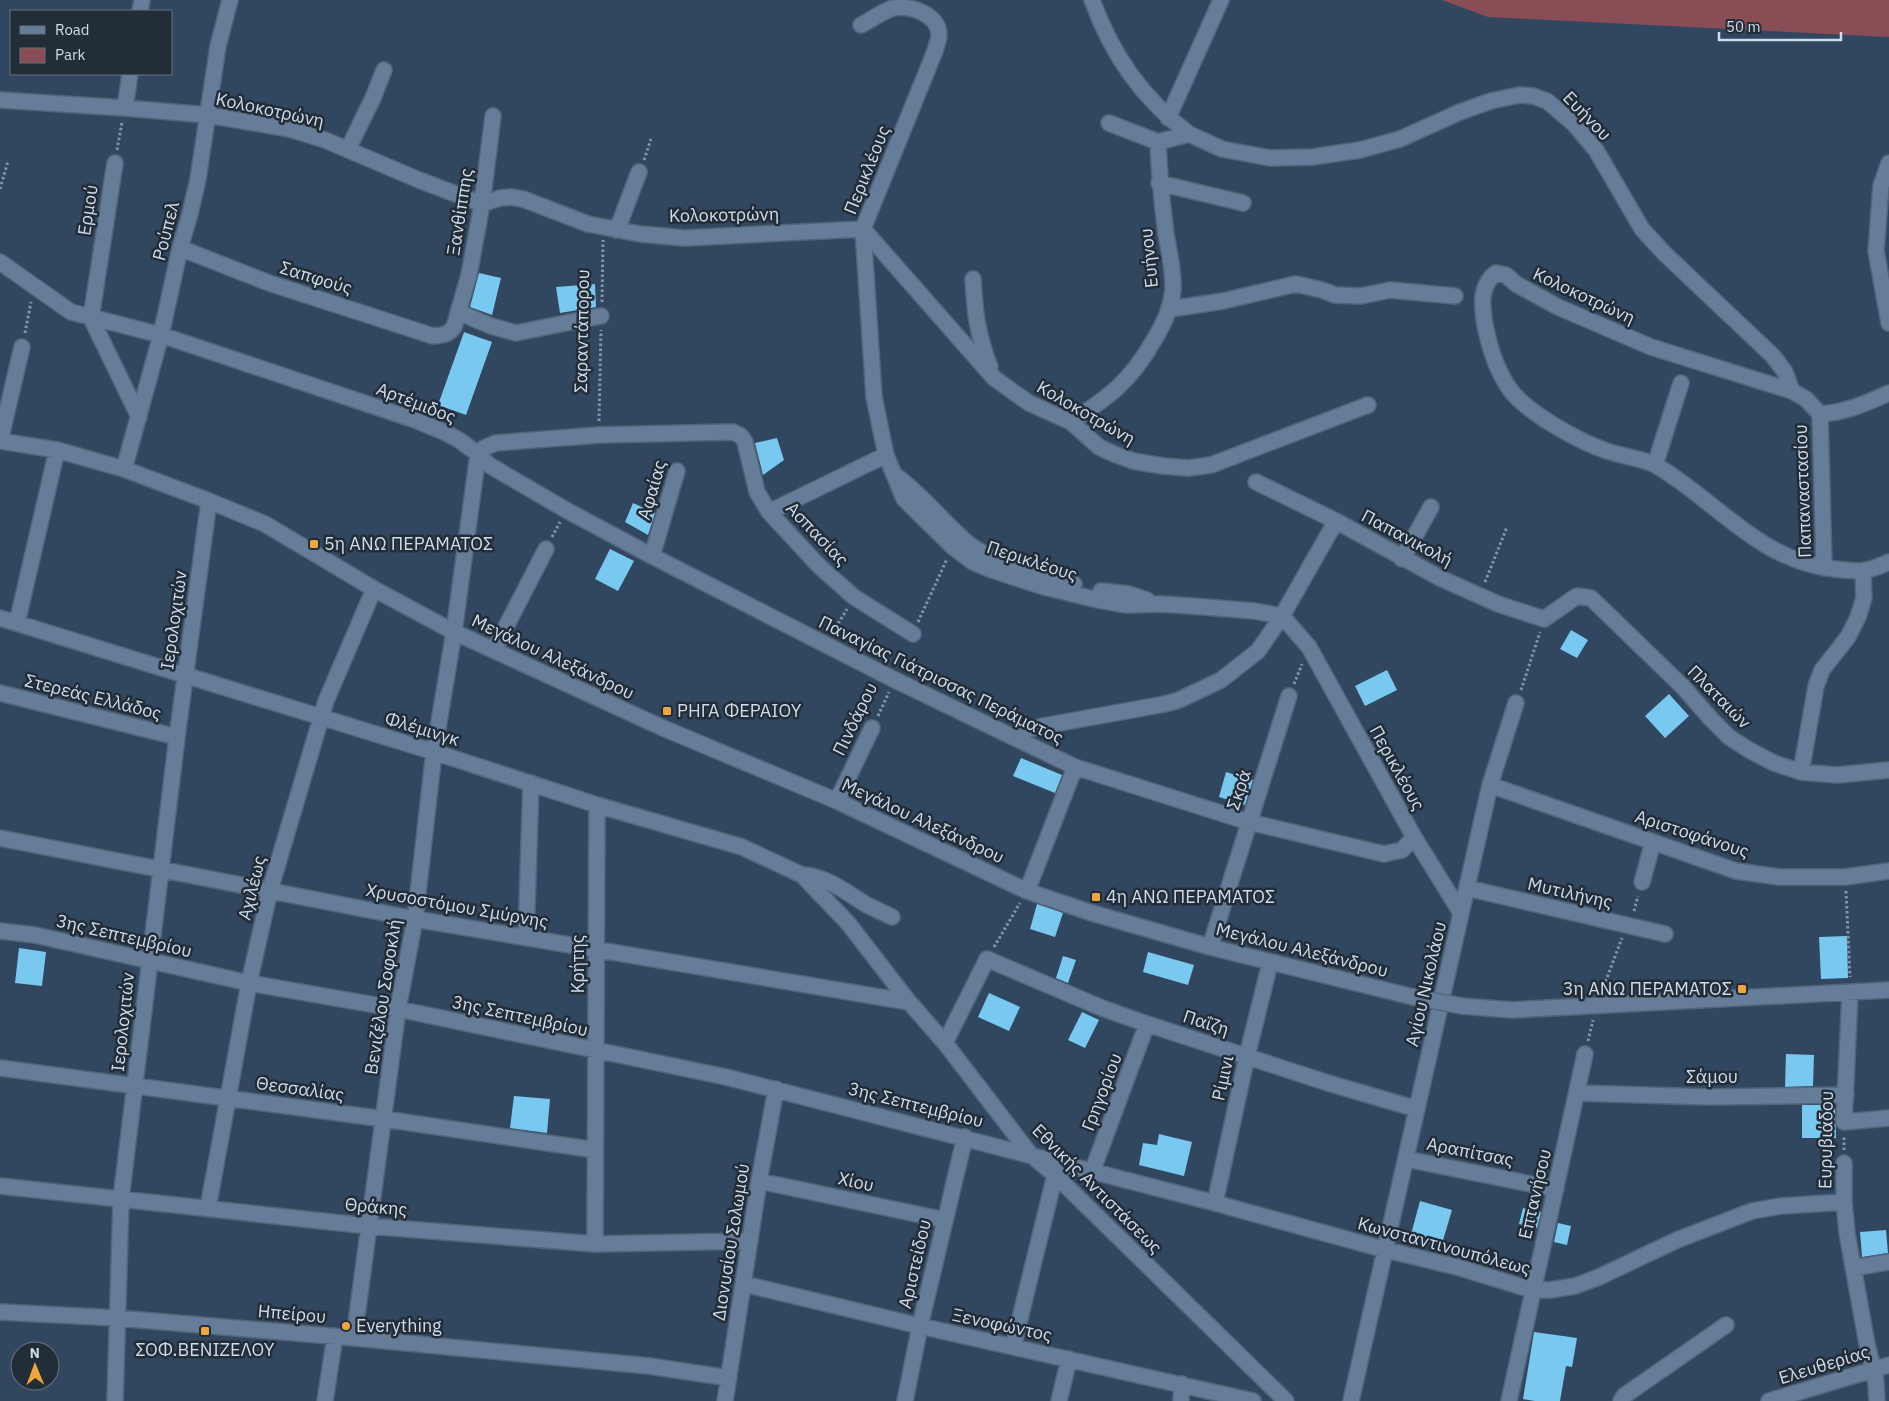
<svg xmlns="http://www.w3.org/2000/svg" width="1889" height="1401" font-family="'IBM Plex Sans',sans-serif">
<style>
.green{fill:#884d55}
.building{fill:#78c8f0}
.lines{fill:none;stroke-linecap:round;stroke-linejoin:round}
.minor-casing{stroke:#526579;stroke-width:18}
.path{stroke:#8294a7;stroke-width:3;stroke-dasharray:2.5 2.5;stroke-linecap:butt}
.minor{stroke:#657d98;stroke-width:15}
.minor-bridge-casing{stroke:#526579;stroke-width:18;stroke-linecap:butt}
.minor-bridge{stroke:#657d98;stroke-width:15}
.poi-dot{fill:#f0a63e;stroke:#232d38;stroke-width:2}
.labels{text-anchor:middle;stroke-width:5;stroke-linejoin:round;paint-order:stroke}
.street-label{font-size:18px;fill:#cedbea;stroke:#232d38}
.poi-label{font-size:18px;fill:#cedbea;stroke:#232d38;text-anchor:start}
</style>
<rect width="100%" height="100%" fill="#314760"/>
<path class="green" d="M1442,0H1889V37L1488,17Z"/>
<path class="building" d="M479,273L501,278L492,315L470,307Z
M595,284L596,307L560,313L556,287Z
M464,332L492,342L466,415L438,405Z
M777,438L784,460L763,475L755,443Z
M633,503L655,513L648,535L625,522Z
M610,549L634,561L618,591L595,579Z
M1571,630L1588,640L1577,658L1560,649Z
M1387,670L1397,690L1365,706L1355,686Z
M1669,694L1689,716L1665,738L1645,716Z
M1021,758L1062,775L1055,793L1013,776Z
M1226,772L1253,780L1245,805L1219,797Z
M1037,904L1063,913L1055,937L1030,929Z
M1847,936L1848,978L1821,979L1819,937Z
M19,948L46,952L42,986L15,983Z
M1148,952L1194,965L1188,985L1143,972Z
M1063,956L1076,960L1068,983L1056,978Z
M989,993L1020,1007L1009,1031L978,1017Z
M1082,1012L1099,1020L1085,1048L1068,1040Z
M1786,1054L1814,1055L1813,1086L1785,1087Z
M514,1096L550,1099L547,1133L510,1128Z
M1802,1105H1835L1836,1138H1802Z
M1159,1134L1192,1142L1184,1176L1139,1165L1143,1143L1157,1145Z
M1420,1201L1452,1210L1441,1247L1410,1238Z
M1523,1208L1541,1212L1537,1228L1519,1224Z
M1558,1223L1571,1226L1567,1245L1554,1242Z
M1886,1230L1888,1253L1862,1257L1860,1232Z
M1534,1332L1577,1338L1572,1367L1566,1366L1560,1401H1535L1523,1399Z"/>
<g class="lines">
<defs>
<path id="minor" d="M1092,0C1112,55 1142,98 1189,134
M140,11L142,0
M861,25C871,20 883,11 893,8C910,5 939,14 939,35C939,40 936,46 935,51L863,229L874,397L886,455L904,499L953,547L973,562L989,569L1044,587L1098,600L1126,605L1160,604L1192,606L1254,611L1282,616L1309,647L1414,837L1461,913
M0,100L125,108L208,115L289,129L325,140L419,180L482,204L500,198L511,197L523,199L588,224L640,234L685,238L863,229L994,378L1012,391L1029,403L1071,422L1099,447L1114,454L1133,461L1163,466L1189,468L1211,465L1368,405
M125,108L130,74
M1168,118L1221,0
M1109,123L1158,142
M348,149L373,98L384,70
M1889,163L1881,186L1876,251L1889,323
M1159,183L1243,203
M617,230L639,172
M180,248L269,283L433,336C443,335 448,335 454,327L469,275L482,204L493,116
M0,262L71,312L161,335L415,420L444,432L459,440L478,454L489,465L566,510L652,556L895,680L1075,767L1249,822L1384,854L1402,850L1414,837
M973,279C975,314 977,333 990,367
M1170,309L1223,301L1296,284L1322,290L1335,295L1361,296L1390,290L1455,296
M458,312L491,326L516,333L601,316
M91,318L115,163
M91,318L139,417
M1792,391L1651,347L1558,307L1516,284L1506,275L1496,273C1479,286 1482,307 1485,325C1489,345 1497,371 1509,388C1525,412 1580,442 1607,451C1621,456 1646,459 1657,466C1718,502 1759,561 1835,569C1860,572 1865,573 1889,562
M1820,414L1824,568
M1820,414C1844,413 1867,403 1889,393
M1071,422C1110,396 1130,382 1154,340C1164,324 1171,309 1173,290C1174,272 1169,252 1166,234C1162,203 1159,173 1158,142L1189,134L1222,149L1270,158L1312,157L1360,150L1400,139L1460,112L1491,101L1519,95L1533,96L1547,101L1573,123L1596,150L1642,229L1664,253L1773,356L1785,372L1792,391L1806,399L1820,414
M0,441L57,450L124,469L209,501L265,524L374,589L454,632L663,728L837,801L1027,891L1092,913L1210,947L1413,997
M0,441L22,347
M478,454L484,448L496,443L599,435L733,432L741,436L745,442L757,492L769,512L819,566L854,597L913,634
M1655,465L1681,383
M124,469L161,335L180,248L190,214L198,179L218,46L230,0
M895,475C923,495 943,523 970,545C991,561 1047,578 1074,584
M1256,482L1336,521L1440,578L1498,604L1544,619L1577,596L1591,598L1683,687L1711,719L1729,737L1749,750L1774,763L1801,772L1837,775L1889,770
M769,512L886,455
M652,556L677,471
M1402,559L1431,507
M1101,591L1129,594L1147,600
M0,618L434,752L597,805L742,847L802,875L848,923L909,1002L945,1043L1030,1154L1055,1175L1286,1401
M17,623L57,450
M494,650L546,549
M0,693L177,737
M1015,738L1026,730L1043,726L1165,704L1179,700L1221,680L1258,651L1282,616L1336,521
M1801,772L1816,686L1822,670L1848,637L1858,617L1864,598L1863,572
M1490,785L1736,871L1780,877H1845L1889,871
M837,801L872,728
M0,838L415,919L909,1002
M804,875C828,877 847,893 867,905C875,909 884,913 892,917
M1642,882L1653,842
M1467,888L1665,934
M1027,891L1075,767
M0,931L35,935L249,983L398,1009L726,1077L1215,1203L1386,1250L1457,1267L1532,1290H1550L1575,1286L1599,1277L1677,1240L1752,1211L1781,1206L1844,1202
M526,937L531,783
M1210,947L1289,696
M1850,993L1844,1122L1889,1118
M1462,1006L1512,1010L1889,990
M945,1043L987,959L1102,1008L1147,1024L1328,1083L1417,1109
M0,1068L384,1119L595,1150
M1577,1093L1710,1097L1846,1095
M1406,1159L1556,1189
M1844,1163V1202L1847,1233L1867,1344L1871,1360L1875,1369L1877,1401
M1092,1172L1147,1024
M759,1181L945,1220
M0,1186L368,1226L595,1244L750,1241
M1215,1203L1247,1056L1270,963
M208,1208L249,983L270,890L326,701L374,589
M595,1244L597,805
M1853,1268L1889,1262
M744,1284L920,1326L1253,1401
M0,1312L117,1318L354,1338L649,1366L729,1378
M354,1338L398,1009L415,919L434,752L454,632L478,454
M1013,1347L1055,1175
M115,1401L121,1199L177,737L209,501
M325,1401L335,1336
M725,1401L759,1181L776,1089
M905,1401L920,1326L965,1137
M1059,1401L1069,1359
M1181,1401L1182,1384
M1351,1401L1490,785L1516,703
M1509,1401L1585,1054
M1621,1401L1624,1396L1726,1325
M1769,1401L1889,1365"/>
</defs>
<use href="#minor" class="minor-casing"/>
<path class="path" d="M117,150L122,122
M644,160L651,139
M0,189L8,161
M602,302L603,240
M25,333L31,302
M599,421L601,330
M552,537L560,522
M1485,582L1507,527
M918,622L947,559
M833,632L847,609
M1294,684L1302,664
M1521,690L1540,632
M878,716L889,692
M1846,891L1850,977
M1634,911L1638,896
M994,947L1020,903
M1602,991L1622,938
M1588,1041L1593,1020
M1844,1150V1137"/>
<use href="#minor" class="minor"/>
<defs>
<path id="minor-bridge" d="M1413,997L1462,1006"/>
</defs>
<use href="#minor-bridge" class="minor-bridge-casing"/>
<use href="#minor-bridge" class="minor-bridge"/>
</g>
<g class="poi-dot">
<rect x="309" y="539" width="10" height="10" rx="2.5"/>
<rect x="662" y="706" width="10" height="10" rx="2.5"/>
<rect x="1091" y="892" width="10" height="10" rx="2.5"/>
<rect x="1737" y="984" width="10" height="10" rx="2.5"/>
<circle cx="346" cy="1326" r="5"/>
<rect x="200" y="1326" width="10" height="10" rx="2.5"/>
</g>
<g class="labels">
<g class="street-label">
<text transform="translate(270 110) rotate(12)" y="6">Κολοκοτρώνη</text>
<text transform="translate(1587 116) rotate(46)" y="6">Ευήνου</text>
<text transform="translate(867 170) rotate(-68)" y="6">Περικλέους</text>
<text transform="translate(88 210) rotate(-81)" y="6">Ερμού</text>
<text transform="translate(460 212) rotate(-81)" y="6">Ξανθίππης</text>
<text transform="translate(724 215) rotate(-1)" y="6">Κολοκοτρώνη</text>
<text transform="translate(166 231) rotate(-76)" y="6">Ρούπελ</text>
<text transform="translate(1149 258) rotate(-96)" y="6">Ευήνου</text>
<text transform="translate(316 278) rotate(17)" y="6">Σαπφούς</text>
<text transform="translate(1584 296) rotate(25)" y="6">Κολοκοτρώνη</text>
<text transform="translate(582 331) rotate(-89)" y="6">Σαραντάπορου</text>
<text transform="translate(416 403) rotate(21)" y="6">Αρτέμιδος</text>
<text transform="translate(1086 413) rotate(30)" y="6">Κολοκοτρώνη</text>
<text transform="translate(652 490) rotate(-74)" y="6">Αφαίας</text>
<text transform="translate(1803 491) rotate(-92)" y="6">Παπαναστασίου</text>
<text transform="translate(817 534) rotate(46)" y="6">Ασπασίας</text>
<text transform="translate(1407 538) rotate(28)" y="6">Παπανικολή</text>
<text transform="translate(1032 561) rotate(18)" y="6">Περικλέους</text>
<text transform="translate(174 620) rotate(-82)" y="6">Ιερολοχιτών</text>
<text transform="translate(553 657) rotate(25)" y="6">Μεγάλου Αλεξάνδρου</text>
<text transform="translate(941 680) rotate(26)" y="6">Παναγίας Γιάτρισσας Περάματος</text>
<text transform="translate(93 697) rotate(14)" y="6">Στερεάς Ελλάδος</text>
<text transform="translate(1719 697) rotate(45)" y="6">Πλαταιών</text>
<text transform="translate(855 719) rotate(-64)" y="6">Πινδάρου</text>
<text transform="translate(422 729) rotate(17)" y="6">Φλέμινγκ</text>
<text transform="translate(1397 768) rotate(61)" y="6">Περικλέους</text>
<text transform="translate(1239 790) rotate(-72)" y="6">Σκρά</text>
<text transform="translate(923 821) rotate(25)" y="6">Μεγάλου Αλεξάνδρου</text>
<text transform="translate(1692 834) rotate(18)" y="6">Αριστοφάνους</text>
<text transform="translate(252 888) rotate(-76)" y="6">Αχιλέως</text>
<text transform="translate(1570 893) rotate(13)" y="6">Μυτιλήνης</text>
<text transform="translate(457 906) rotate(10)" y="6">Χρυσοστόμου Σμύρνης</text>
<text transform="translate(124 936) rotate(13)" y="6">3ης Σεπτεμβρίου</text>
<text transform="translate(1302 950) rotate(14)" y="6">Μεγάλου Αλεξάνδρου</text>
<text transform="translate(578 964) rotate(-90)" y="6">Κρήτης</text>
<text transform="translate(1426 984) rotate(-77)" y="6">Αγίου Νικολάου</text>
<text transform="translate(383 997) rotate(-81)" y="6">Βενιζέλου Σοφοκλή</text>
<text transform="translate(520 1016) rotate(12)" y="6">3ης Σεπτεμβρίου</text>
<text transform="translate(123 1022) rotate(-84)" y="6">Ιερολοχιτών</text>
<text transform="translate(1206 1023) rotate(18)" y="6">Παΐζη</text>
<text x="1712" y="1083">Σάμου</text>
<text transform="translate(1223 1078) rotate(-78)" y="6">Ρίμινι</text>
<text transform="translate(300 1089) rotate(8)" y="6">Θεσσαλίας</text>
<text transform="translate(1102 1092) rotate(-69)" y="6">Γρηγορίου</text>
<text transform="translate(916 1105) rotate(14)" y="6">3ης Σεπτεμβρίου</text>
<text transform="translate(1826 1140) rotate(-89)" y="6">Ευρυβιάδου</text>
<text transform="translate(1470 1152) rotate(11)" y="6">Αραπίτσας</text>
<text transform="translate(856 1182) rotate(12)" y="6">Χίου</text>
<text transform="translate(1097 1189) rotate(45)" y="6">Εθνικής Αντιστάσεως</text>
<text transform="translate(1535 1194) rotate(-77)" y="6">Επτανήσου</text>
<text transform="translate(376 1207) rotate(5)" y="6">Θράκης</text>
<text transform="translate(731 1242) rotate(-81)" y="6">Διονυσίου Σολωμού</text>
<text transform="translate(1444 1246) rotate(15)" y="6">Κωνσταντινουπόλεως</text>
<text transform="translate(915 1264) rotate(-77)" y="6">Αριστείδου</text>
<text transform="translate(292 1314) rotate(5)" y="6">Ηπείρου</text>
<text transform="translate(1002 1325) rotate(12)" y="6">Ξενοφώντος</text>
<text transform="translate(1824 1365) rotate(-17)" y="6">Ελευθερίας</text>
</g>
<g class="poi-label">
<text x="324" y="550">5η ΑΝΩ ΠΕΡΑΜΑΤΟΣ</text>
<text x="677" y="717">ΡΗΓΑ ΦΕΡΑΙΟΥ</text>
<text x="1106" y="903">4η ΑΝΩ ΠΕΡΑΜΑΤΟΣ</text>
<text x="1732" y="995" text-anchor="end">3η ΑΝΩ ΠΕΡΑΜΑΤΟΣ</text>
<text x="356" y="1332">Everything</text>
<text x="205" y="1356" text-anchor="middle">ΣΟΦ.ΒΕΝΙΖΕΛΟΥ</text>
</g>
</g>
<rect x="10" y="10" width="162" height="65" fill="#232d38" stroke="#67737f"/>
<rect x="20" y="26" width="25" height="8" fill="#657d98" stroke="#67737f"/>
<text x="55" y="35" font-size="15" fill="#cedbea">Road</text>
<rect x="20" y="48" width="25" height="15" fill="#884d55" stroke="#67737f"/>
<text x="55" y="60" font-size="15" fill="#cedbea">Park</text>
<g transform="translate(35 1366) rotate(359)"><circle r="24" fill="#232d38" stroke="#67737f"/>
<path d="M0-4L9 19L0 12L-9 19Z" fill="#f0a63e"/>
<text y="-8" font-size="14" font-weight="bold" text-anchor="middle" fill="#cedbea">N</text>
</g>
<path d="M1719 32v8h122v-8" fill="none" stroke="#cedbea" stroke-width="2.5"/>
<text x="1726" y="32" font-size="15" fill="#cedbea" stroke="#232d38" stroke-width="4" paint-order="stroke">50 m</text>
</svg>
